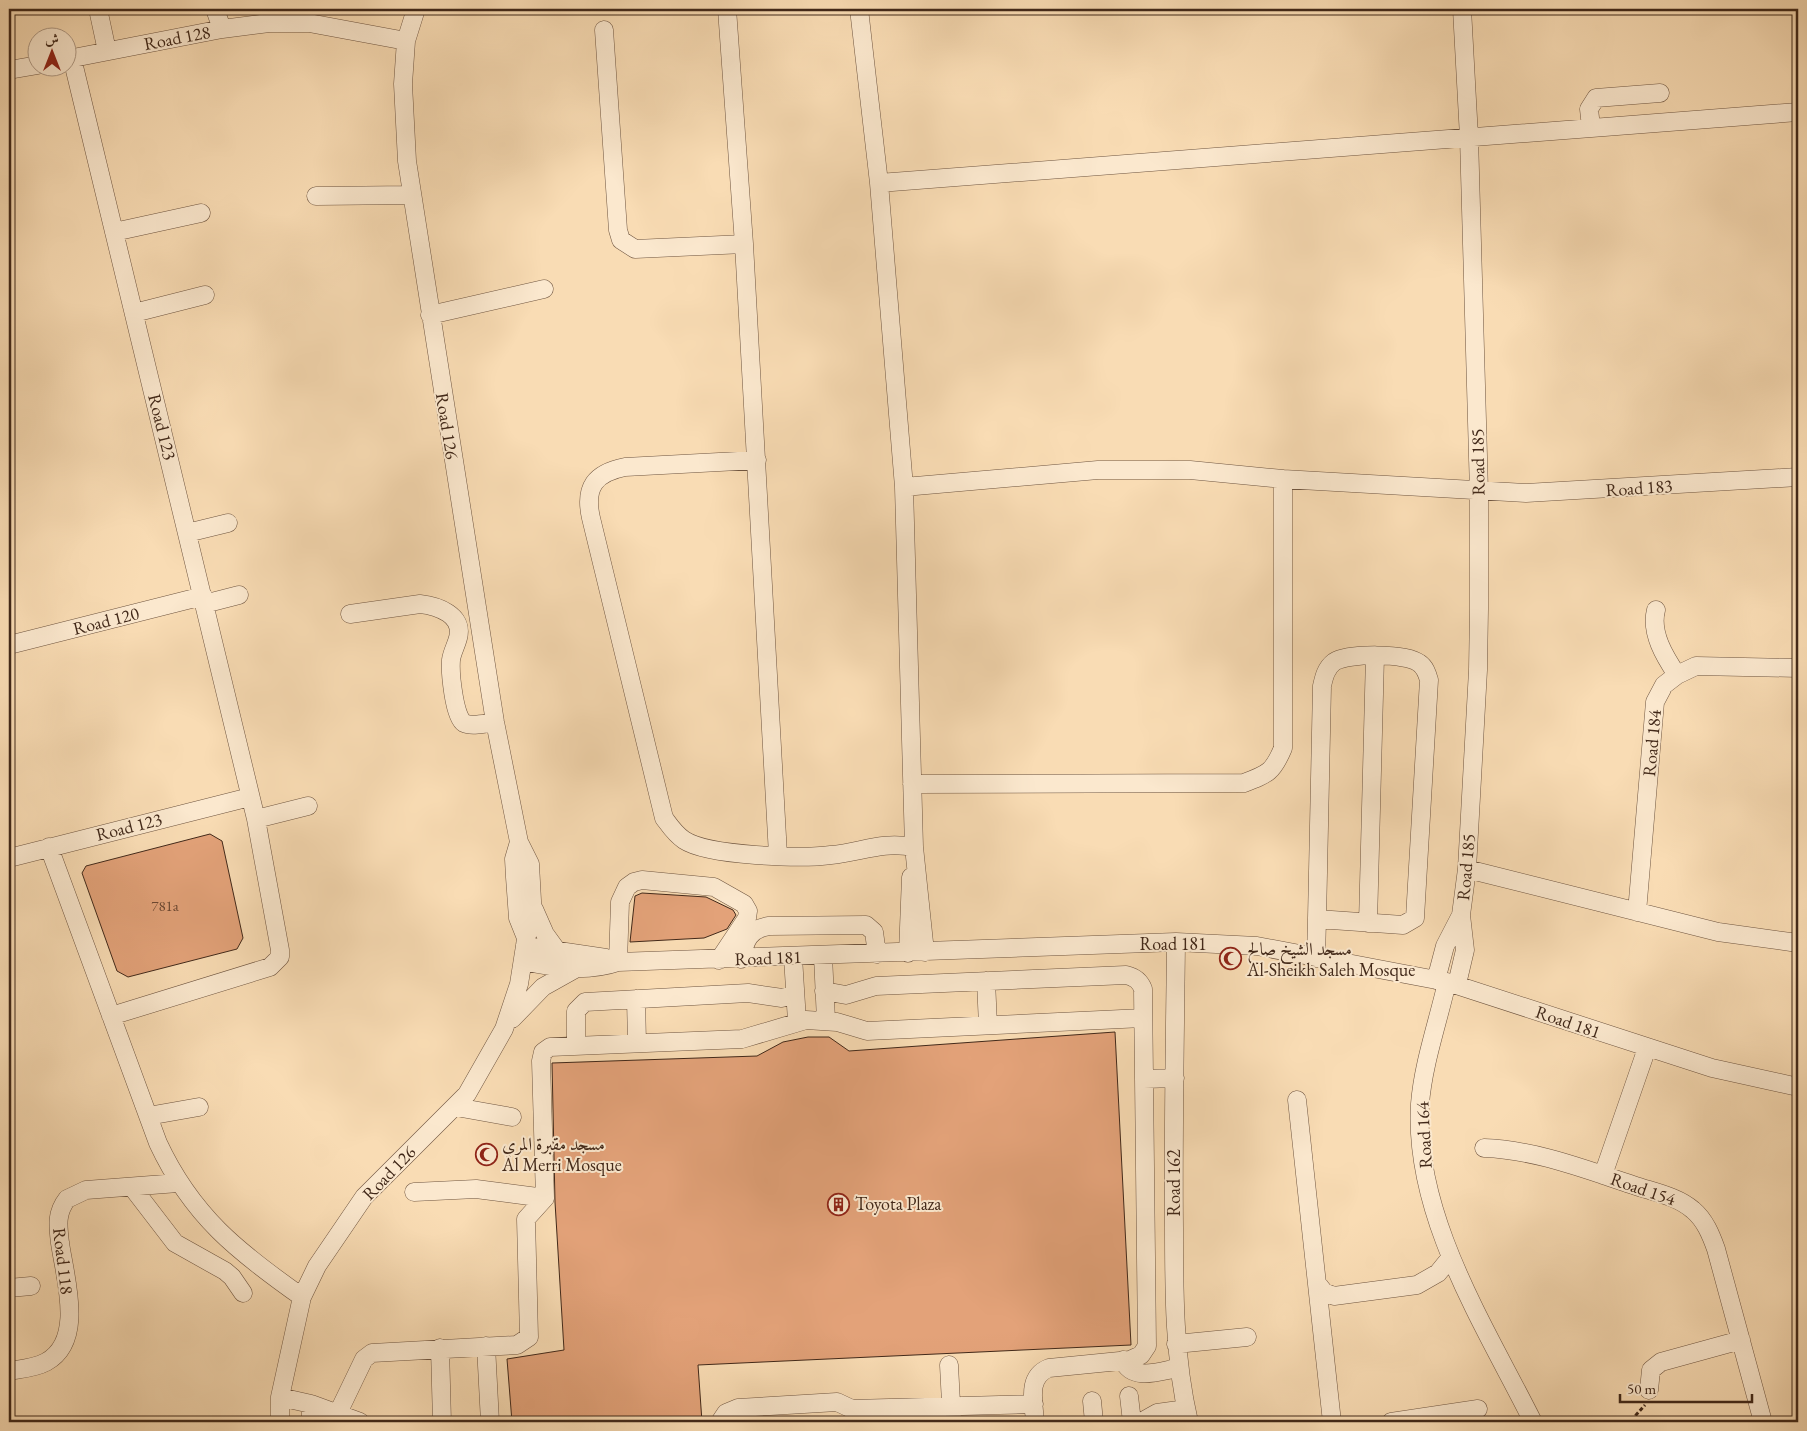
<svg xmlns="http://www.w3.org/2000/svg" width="1807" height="1431" font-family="'EB Garamond',Amiri,serif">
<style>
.building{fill:#e3a279;stroke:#412819}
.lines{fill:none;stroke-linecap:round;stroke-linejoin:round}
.minor-casing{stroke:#6f5540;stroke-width:19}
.path{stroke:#412819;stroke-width:3;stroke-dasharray:4 2.5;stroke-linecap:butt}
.minor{stroke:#fbe8ce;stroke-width:18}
.labels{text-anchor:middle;stroke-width:4;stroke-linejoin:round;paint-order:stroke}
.number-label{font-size:15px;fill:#6a4631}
.street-label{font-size:18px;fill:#412819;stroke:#fbe8ce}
.poi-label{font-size:18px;fill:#412819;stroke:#fbe8ce;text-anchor:start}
</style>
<rect width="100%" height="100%" fill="#f9dcb4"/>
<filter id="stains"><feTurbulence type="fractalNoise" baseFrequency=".004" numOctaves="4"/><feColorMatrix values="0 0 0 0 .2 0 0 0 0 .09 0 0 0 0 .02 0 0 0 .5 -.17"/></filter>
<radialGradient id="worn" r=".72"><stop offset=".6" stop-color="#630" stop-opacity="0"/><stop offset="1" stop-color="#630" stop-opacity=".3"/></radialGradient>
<path class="building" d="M210,834L222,841L243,938L237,949L128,977L117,971L82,873L86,866Z
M642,893L706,897L733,910L736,915L727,929L704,938L630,942L635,896Z
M1115,1032L1131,1345L698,1365L702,1422H512L507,1359L564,1350L555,1202L552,1063L757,1056L783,1042L808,1037H829L849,1051Z"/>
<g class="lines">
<defs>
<path id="minor" d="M98,9L107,51
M215,9L222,29
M416,9L406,41L403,84L407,161L495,722L519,842L530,864L533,919L526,938
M727,9L744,244L778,855
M859,9L879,183L904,487L914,847L925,952
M604,30L618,230L621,240L635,249L744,244
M72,58L256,819L280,950V957L270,967L111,1016
M68,59L222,29L269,23H309L406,41
M9,70L38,65
M1591,127L1589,109L1596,98L1660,93
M879,183L1798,112
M316,196L412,195
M114,232L201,213
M134,313L205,295
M430,315L544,289
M757,460L625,467C595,473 584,487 591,518L664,818C670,826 675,834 684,840C708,856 802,859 831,855C863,852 880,841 914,847
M904,487L1098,470H1190L1283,479
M187,533L228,523
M204,604L239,595
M1656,610C1650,633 1665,657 1677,675
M350,614L420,604C438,606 464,615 458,638C456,646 452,652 451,660C450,672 454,717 464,723C472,727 486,723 495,722
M9,645L203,596
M912,784L1244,783C1268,774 1273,772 1283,748V479L1526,493L1798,477
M256,819L308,806
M49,847L158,1143C192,1216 238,1252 302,1297
M9,858L250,797
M1467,869L1718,932L1798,943
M534,909L545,934L558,952
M1637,912L1655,702L1664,685L1677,675L1696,666L1798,668
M1368,923L1375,656
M1176,942C1175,1037 1173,1132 1174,1227C1174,1293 1174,1358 1189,1422
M525,946L606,958
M908,953L911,877
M823,956L826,1020
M793,957L797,1021
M1316,958L1317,919L1322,686C1324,677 1326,668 1334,662C1348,653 1406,653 1419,663C1425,667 1427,673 1429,680L1415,918L1403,925L1317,919
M741,959C745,941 749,929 769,926L866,925L874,932L877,954
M524,961C553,968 589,972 618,962L1176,942L1257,946L1447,982L1712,1068L1798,1087
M618,962L620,902L627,887L634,882L642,880L714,887L744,904L748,911L747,918L719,960
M1436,980L1445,946L1461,915
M986,981L988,1025
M1447,982C1438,1022 1423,1064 1420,1104C1413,1215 1485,1326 1533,1422
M1457,984L1465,950L1461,915L1467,869L1478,670L1479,609V492L1469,137L1462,9
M824,991L846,995L876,986L1126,975C1135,977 1140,981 1143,989L1147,1346L1141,1355L1130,1360L1049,1368C1026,1377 1034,1403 1035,1422
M636,999L637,1043
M512,1019L543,987L577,968
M576,1045V1011L585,1002L748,993L782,998L795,994
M1144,1079L1175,1078
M1297,1100L1332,1422
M456,1107L512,1117
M148,1116L199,1107
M1484,1148C1536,1150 1584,1169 1633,1185C1653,1192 1677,1196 1693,1210C1705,1220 1711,1235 1716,1249L1763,1422
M1603,1175L1647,1048
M132,1187L175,1243L225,1271L232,1277L243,1293
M414,1192L476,1189L545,1198
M1317,1283L1324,1292L1334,1296L1417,1285L1438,1273L1451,1257
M9,1288L31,1286
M1176,1344L1247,1337
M486,1346L490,1422
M440,1348L442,1422
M1123,1360C1132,1382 1160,1371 1178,1368
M949,1365L952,1422
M9,1371C21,1369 35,1368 46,1362C85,1341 65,1278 60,1243C58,1226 56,1213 67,1199L86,1190L178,1183
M1649,1390L1651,1370L1661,1362L1741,1340
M1129,1396L1132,1422
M280,1397L311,1404L360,1422
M1092,1401L1094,1422
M311,1404V1422
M852,1409L1034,1404
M338,1413L364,1359L372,1353L517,1345L529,1337L526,1219L545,1198L541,1061L543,1052L550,1047L742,1039L806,1020L837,1022L867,1031L1143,1018
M280,1422V1397L302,1297L317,1266L364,1197L467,1094L504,1029L519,984L525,946L526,938L518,918L515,877L514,859L519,842
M720,1422L726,1413L738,1408L837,1402L852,1409L857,1422
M1141,1422L1157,1413L1186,1409
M1391,1422L1478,1409"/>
</defs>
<use href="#minor" class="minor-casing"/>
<path class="path" d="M1634,1422L1636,1415L1645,1405"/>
<use href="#minor" class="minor"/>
</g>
<defs>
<symbol id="mosque-ring" viewBox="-11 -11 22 22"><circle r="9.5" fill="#fbe8ce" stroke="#8f2418" stroke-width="1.5"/><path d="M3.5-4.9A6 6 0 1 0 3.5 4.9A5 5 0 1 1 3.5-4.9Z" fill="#8f2418"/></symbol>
<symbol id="building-ring" viewBox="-11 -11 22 22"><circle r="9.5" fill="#fbe8ce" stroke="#8f2418" stroke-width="1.5"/><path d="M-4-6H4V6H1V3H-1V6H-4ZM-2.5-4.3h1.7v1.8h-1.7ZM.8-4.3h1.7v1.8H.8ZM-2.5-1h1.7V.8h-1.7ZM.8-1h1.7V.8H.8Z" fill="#8f2418"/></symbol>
</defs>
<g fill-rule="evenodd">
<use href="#mosque-ring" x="1218" y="946" width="25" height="25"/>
<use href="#mosque-ring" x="474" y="1142" width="25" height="25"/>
<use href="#building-ring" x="826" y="1192" width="25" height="25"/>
</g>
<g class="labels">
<g class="number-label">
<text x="165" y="911">781a</text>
</g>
<g class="street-label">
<text transform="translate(177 38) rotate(-11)" y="6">Road 128</text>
<text transform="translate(447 426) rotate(81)" y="6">Road 126</text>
<text transform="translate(162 427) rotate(76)" y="6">Road 123</text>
<text transform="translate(1478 462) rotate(-91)" y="6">Road 185</text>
<text transform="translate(1639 488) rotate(-4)" y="6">Road 183</text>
<text transform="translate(106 621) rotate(-14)" y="6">Road 120</text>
<text transform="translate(1652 743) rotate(-85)" y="6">Road 184</text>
<text transform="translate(129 827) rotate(-14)" y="6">Road 123</text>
<text transform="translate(1466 867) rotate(-85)" y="6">Road 185</text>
<text x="1173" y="950">Road 181</text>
<text transform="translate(768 958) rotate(-2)" y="6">Road 181</text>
<text transform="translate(1568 1022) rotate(19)" y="6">Road 181</text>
<text transform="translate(1424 1135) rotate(-93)" y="6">Road 164</text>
<text transform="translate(389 1173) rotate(-46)" y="6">Road 126</text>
<text transform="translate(1174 1183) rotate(-90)" y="6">Road 162</text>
<text transform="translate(1643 1189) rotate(19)" y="6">Road 154</text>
<text transform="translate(63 1261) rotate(83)" y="6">Road 118</text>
</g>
<g class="poi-label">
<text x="1247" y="955">مسجد الشيخ صالح<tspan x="1247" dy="21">Al-Sheikh Saleh Mosque</tspan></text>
<text x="502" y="1150">مسجد مقبرة المري<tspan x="502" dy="21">Al Merri Mosque</tspan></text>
<text x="855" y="1210">Toyota Plaza</text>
</g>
</g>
<rect width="1807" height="1431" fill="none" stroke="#f9dcb4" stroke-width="30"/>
<rect x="10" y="10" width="1787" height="1411" fill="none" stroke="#412819" stroke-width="2.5"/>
<rect x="15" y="15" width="1777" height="1401" fill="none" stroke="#412819"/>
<g transform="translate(52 52)"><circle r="24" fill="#fbe8ce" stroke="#b19b86"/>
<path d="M0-4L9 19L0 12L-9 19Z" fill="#8f2418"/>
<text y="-8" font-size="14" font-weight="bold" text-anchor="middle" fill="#412819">ش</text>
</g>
<path d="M1620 1394v8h132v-8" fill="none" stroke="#412819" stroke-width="2.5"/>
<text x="1627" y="1394" font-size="15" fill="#412819" stroke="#fbe8ce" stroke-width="4" paint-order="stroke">50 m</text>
<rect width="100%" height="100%" filter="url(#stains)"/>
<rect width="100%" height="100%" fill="url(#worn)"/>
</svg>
